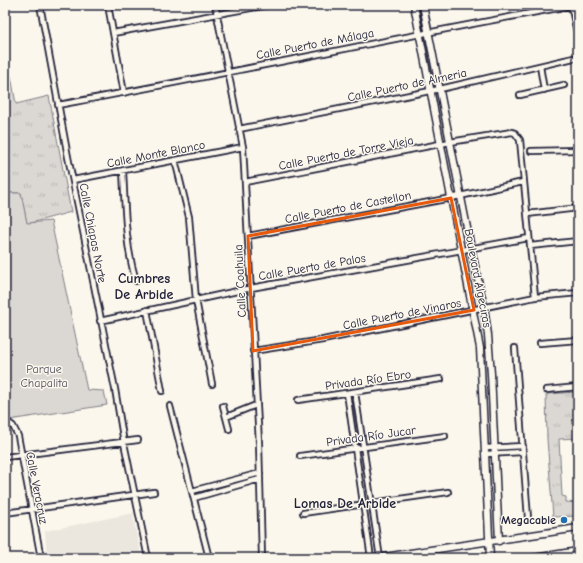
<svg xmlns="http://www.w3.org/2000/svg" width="583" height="563" font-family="'Comic Neue',sans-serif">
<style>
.built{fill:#ebe7df}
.grass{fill:url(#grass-tufts);stroke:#7e7d87}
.green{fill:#dbd8d3;stroke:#7e7d87}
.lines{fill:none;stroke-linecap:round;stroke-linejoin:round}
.street-casing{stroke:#22223b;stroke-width:8}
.secondary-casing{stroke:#22223b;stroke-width:9}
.street{stroke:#fbf7ec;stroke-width:4.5}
.secondary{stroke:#fbf7ec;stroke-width:6}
.marked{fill:none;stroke:#e8590c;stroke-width:3;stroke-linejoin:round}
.poi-dot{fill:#1f6fb2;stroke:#fbf7ec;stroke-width:1.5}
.labels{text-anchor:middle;stroke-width:3;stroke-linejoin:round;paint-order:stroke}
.street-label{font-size:12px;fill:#22223b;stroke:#fbf7ec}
.park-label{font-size:12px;fill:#505061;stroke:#fbf7ec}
.poi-label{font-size:12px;font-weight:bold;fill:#22223b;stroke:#fbf7ec;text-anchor:end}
.quarter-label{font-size:14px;font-weight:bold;fill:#22223b;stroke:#fbf7ec}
</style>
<defs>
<pattern id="grass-tufts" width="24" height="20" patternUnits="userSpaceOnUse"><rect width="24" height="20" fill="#dbd8d3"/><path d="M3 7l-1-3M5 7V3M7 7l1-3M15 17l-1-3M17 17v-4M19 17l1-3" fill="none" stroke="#bcb9b6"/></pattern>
</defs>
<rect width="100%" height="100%" fill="#fbf7ec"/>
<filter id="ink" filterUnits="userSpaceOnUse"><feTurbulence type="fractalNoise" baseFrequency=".025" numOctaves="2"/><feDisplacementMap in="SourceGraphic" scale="8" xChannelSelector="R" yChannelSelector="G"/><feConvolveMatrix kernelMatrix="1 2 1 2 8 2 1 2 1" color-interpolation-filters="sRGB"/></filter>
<g filter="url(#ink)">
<path class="built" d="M134,513L133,517L142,558H47L45,531Z"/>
<path class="grass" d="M11,76L16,104L49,96L71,212L27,224L21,193H5V77Z
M578,392V438L559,439L562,496L566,497V502L578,503V516L553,517L547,439L546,394Z"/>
<path class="green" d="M5,193H21L27,223L51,221L87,390L104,391L107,405L9,420L5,418Z"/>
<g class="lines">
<defs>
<path id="street" d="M40,5L68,157L115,389L124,443L148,558
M108,5L124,93
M215,5L243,147L259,443L262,558
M571,5L578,37
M113,33L268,5
M540,66L544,90
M520,95L564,85
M58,105C231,73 402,36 575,5
M239,129L440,89L578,57
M531,151L578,150
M175,160L189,217L196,300L212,384
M123,170C125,208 125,245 136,281
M73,180L243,147
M245,182L450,142L512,132L515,133L520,140L535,297
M527,214L578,208
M248,236L451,198L523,182
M530,246L578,241
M147,310L162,391
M100,321L251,288L529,238
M540,343L578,340
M515,348L528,518
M253,351L323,340L535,297L578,293
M546,390L578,387
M355,392L380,558
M347,393L371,558
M298,400L441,379
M170,406L209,558
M223,406L229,429
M226,417L256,405
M5,420L13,426L18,436L41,558
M486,448L523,446
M486,454L523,452
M300,456L445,436
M5,457L138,440
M192,491L260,473
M194,498L260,479
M5,513L154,492
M303,513L448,492"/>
<path id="secondary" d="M414,5L480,348L490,558
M423,5L471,248L484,307L488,335L491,374L499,541
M377,558L578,528
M534,558L578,551"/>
</defs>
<use href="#street" class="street-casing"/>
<use href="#secondary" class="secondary-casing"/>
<use href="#street" class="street"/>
<use href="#secondary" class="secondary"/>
</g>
</g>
<path class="marked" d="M451,198L474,310L253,351L248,236Z"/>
<circle class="poi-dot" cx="564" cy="520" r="4"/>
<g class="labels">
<g class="street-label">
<text transform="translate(315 44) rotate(-11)" y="4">Calle Puerto de Málaga</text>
<text transform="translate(407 85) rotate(-12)" y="4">Calle Puerto de Almeria</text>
<text transform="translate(346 153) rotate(-11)" y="4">Calle Puerto de Torre Vieja</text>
<text transform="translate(156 154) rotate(-11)" y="4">Calle Monte Blanco</text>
<text transform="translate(348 207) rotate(-11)" y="4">Calle Puerto de Castellon</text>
<text transform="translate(93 233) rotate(79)" y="4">Calle Chiapas Norte</text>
<text transform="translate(312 267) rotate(-10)" y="4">Calle Puerto de Palos</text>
<text transform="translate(478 278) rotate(79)" y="4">Boulevard Algeciras</text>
<text transform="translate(240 281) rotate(-93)" y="4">Calle Coahuila</text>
<text transform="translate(402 314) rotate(-11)" y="4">Calle Puerto de Vinaros</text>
<text transform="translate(368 380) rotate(-8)" y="4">Privada Río Ebro</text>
<text transform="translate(371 436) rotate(-8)" y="4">Privada Río Jucar</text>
<text transform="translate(37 488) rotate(79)" y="4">Calle Veracruz</text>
</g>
<g class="park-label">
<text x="44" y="373">Parque<tspan x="44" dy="14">Chapalita</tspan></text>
</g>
<g class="poi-label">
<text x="556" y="524">Megacable</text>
</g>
<g class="quarter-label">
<text x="144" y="283">Cumbres<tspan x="144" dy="16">De Arbide</tspan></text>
<text x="345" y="508">Lomas De Arbide</text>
</g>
</g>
<rect width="583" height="563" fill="none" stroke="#fbf7ec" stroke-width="20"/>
<rect x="10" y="10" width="563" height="543" fill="none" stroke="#22223b" stroke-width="1.5" filter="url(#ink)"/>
</svg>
